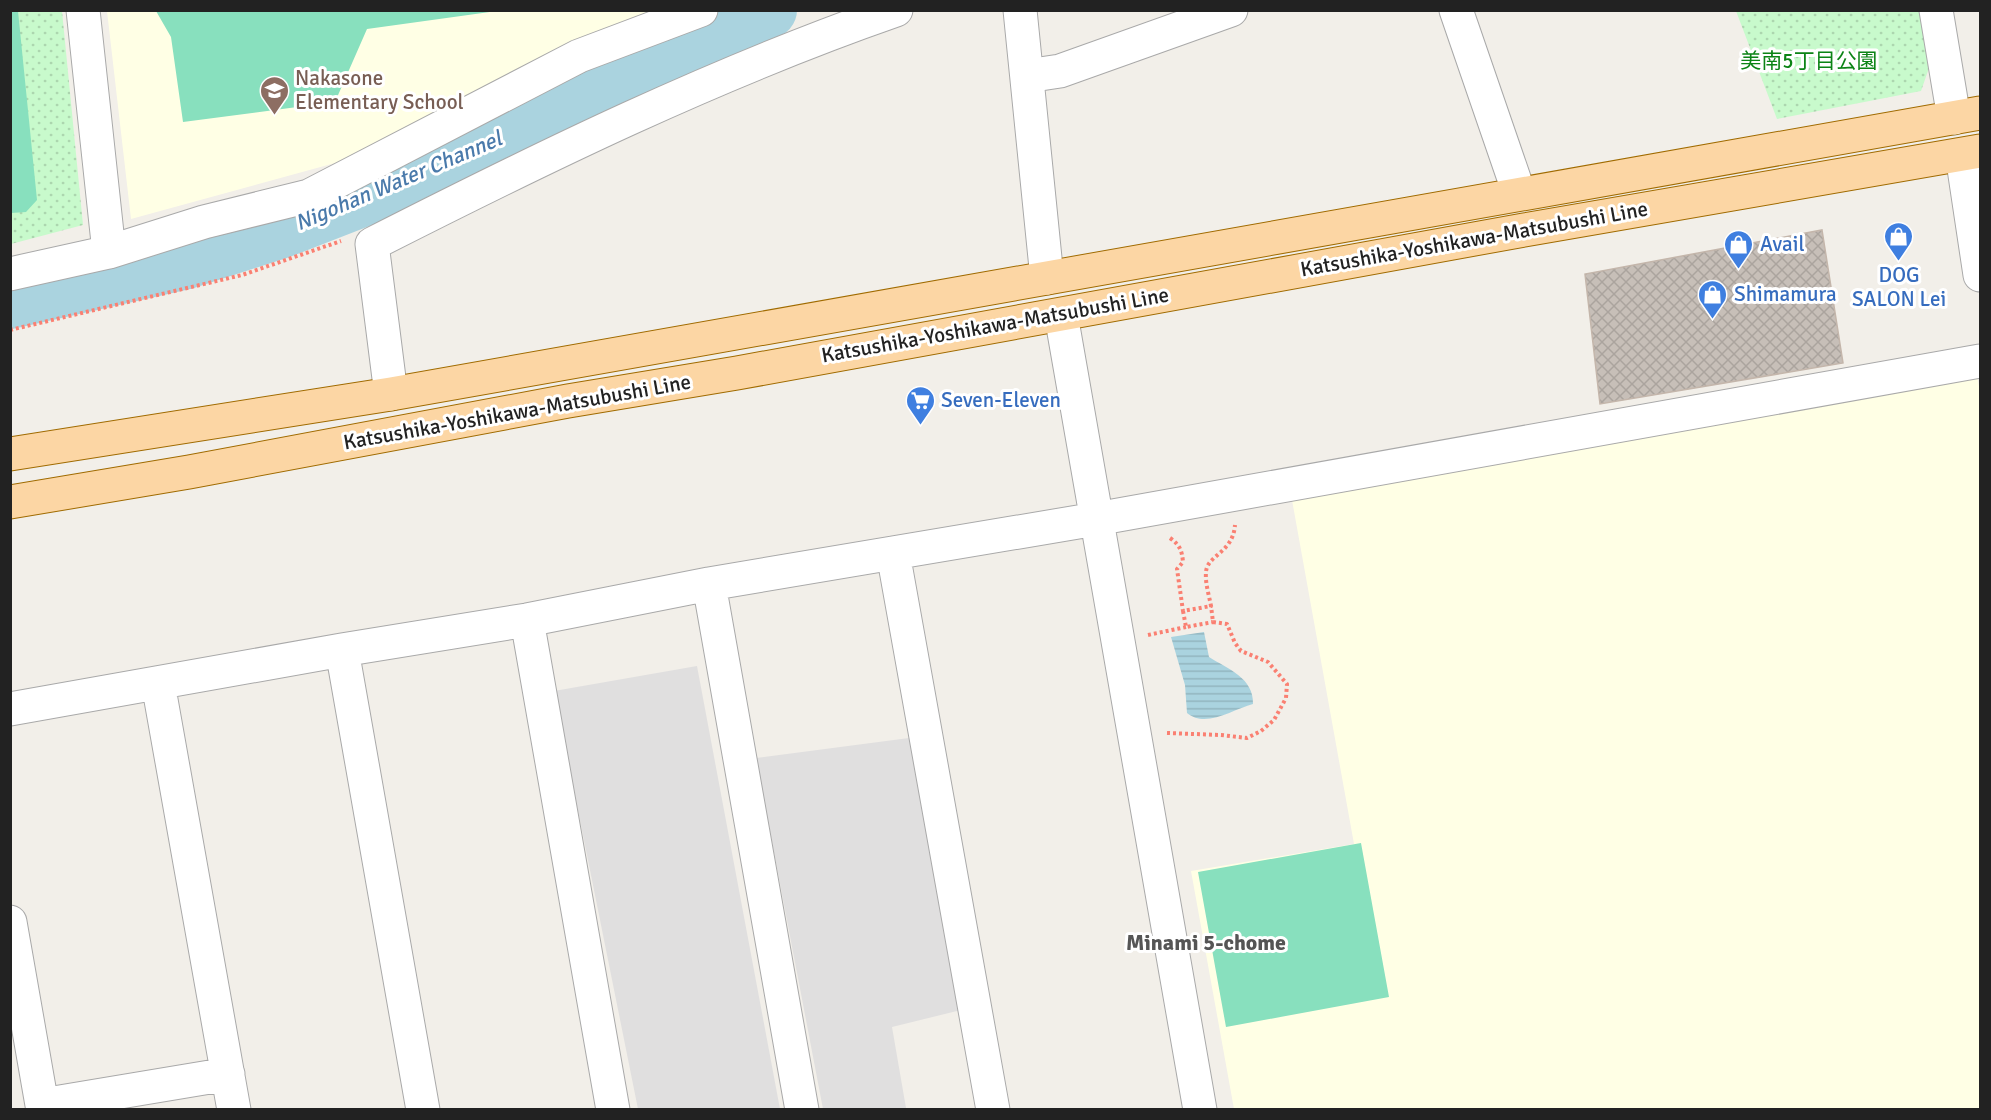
<svg xmlns="http://www.w3.org/2000/svg" width="1991" height="1120" font-family="Signika,'Noto Sans JP',sans-serif">
<style>
.residential{fill:#e0dfdf}
.education{fill:#ffffe5}
.park{fill:url(#park-dots)}
.pitch{fill:#88e0be}
.water{fill:url(#water-rules)}
.lines{fill:none;stroke-linecap:round;stroke-linejoin:round}
.river{stroke:#aad3df;stroke-width:56}
.building{fill:url(#building-cross-hatch);stroke:#c4b6ab;stroke-width:1.5}
.minor-casing{stroke:#a9a9a9;stroke-width:35}
.major-casing{stroke:#a06b00;stroke-width:35}
.path{stroke:#fa8072;stroke-width:4;stroke-dasharray:3 3;stroke-linecap:butt}
.minor{stroke:#fff;stroke-width:33}
.major{stroke:#fcd6a4;stroke-width:33}
.labels{text-anchor:middle;stroke-width:6;stroke-linejoin:round;paint-order:stroke}
.park-label{font-size:21px;fill:#0c8416;stroke:#fff}
.education-label{font-size:21px;fill:#785e54;stroke:#fff;text-anchor:start}
.street-label{font-size:21px;fill:#222;stroke:#fff}
.shop-label{font-size:21px;fill:#366cbe;stroke:#fff;text-anchor:start}
.water-label{font-size:22px;font-style:italic;fill:#4a7aab;stroke:#fff}
.neighbourhood-label{font-size:22px;font-weight:bold;fill:#555;stroke:#fff}
</style>
<defs>
<pattern id="park-dots" width="8" height="8" patternUnits="userSpaceOnUse" patternTransform="scale(1.5)"><rect width="8" height="8" fill="#c8facc"/><path d="M2 2h.1M6 6h.1" fill="none" stroke="#acd6af" stroke-width="1.8" stroke-linecap="round"/></pattern>
<pattern id="water-rules" width="6" height="5" patternUnits="userSpaceOnUse" patternTransform="scale(1.5)"><rect width="6" height="5" fill="#aad3df"/><path d="M0 2.5h6" fill="none" stroke="#92b5bf"/></pattern>
<pattern id="building-cross-hatch" width="8" height="8" patternUnits="userSpaceOnUse" patternTransform="scale(1.5)"><rect width="8" height="8" fill="#c7bfb8"/><path d="M0 0l8 8M0 8l8-8" fill="none" stroke="#aba49e"/></pattern>
</defs>
<rect width="100%" height="100%" fill="#f2efe9"/>
<path class="residential" d="M697,666L780,1109H638L554,691Z
M909,738L961,1010L892,1027L906,1108L895,1110L823,1109L756,758Z"/>
<path class="education" d="M107,11H649L524,68L335,163L131,219Z
M1975,362L1980,393V1109H1234L1191,871L1354,844L1292,500Z"/>
<path class="park" d="M11,11H62L83,225L11,244Z
M1736,11H1920L1929,68L1921,91L1777,119Z"/>
<path class="pitch" d="M18,11L37,200L26,212L11,213L10,11Z
M156,11H497L367,29L335,102L183,122L171,37Z
M1361,843L1389,997L1226,1027L1198,872Z"/>
<path class="water" d="M1204,632L1209,657C1228,669 1254,678 1253,704C1233,709 1206,729 1187,713L1185,685L1171,637Z"/>
<g class="lines">
<path class="river" d="M10,301L183,262L282,230L385,190L769,10"/>
</g>
<path class="building" d="M1822,230L1843,363L1600,404L1585,274Z"/>
<g class="lines">
<defs>
<path id="minor" d="M83,10L109,252
M1020,10L1047,278
M1456,10L1519,193
M1936,10L1954,118
M1027,76L1060,71L1231,10
M1962,155L1980,275
M10,274L109,252L204,222L309,196L579,56L701,10
M1061,315L1200,1110
M391,394L372,244C543,157 715,73 896,10
M893,553L993,1110
M709,584L802,1110
M527,620L613,1110
M342,650L423,1110
M158,683L234,1110
M10,709L342,650L527,620L709,584L1096,519L1980,361
M10,922L42,1105L228,1074"/>
<path id="major" d="M10,454L391,394L1980,113
M10,502L189,472L568,401L737,373L1524,230L1980,151"/>
</defs>
<use href="#minor" class="minor-casing"/>
<use href="#major" class="major-casing"/>
<path class="path" d="M10,330L242,275L341,241
M1170,538C1180,545 1182,551 1183,562L1177,569L1183,611L1211,606C1209,595 1205,583 1206,572C1207,555 1233,553 1235,525
M1183,611L1186,627L1213,622
M1148,635L1186,627
M1167,733L1221,735L1247,738L1261,731L1274,720L1286,698L1287,684L1268,662L1241,651L1235,643L1227,624L1213,622L1211,606"/>
<use href="#minor" class="minor"/>
<use href="#major" class="major"/>
</g>
<defs>
<symbol id="school-pin" viewBox="-11 -11 22 30"><path d="M0 17L-7.5 6A9.5 9.5 0 1 1 7.5 6Z" fill="#8d6e63" stroke="#fff"/><path d="M0-5L7-2L0 1L-7-2ZM-4 1L0 2.5L4 1V4Q0 6-4 4Z" fill="#fff"/></symbol>
<symbol id="shop-pin" viewBox="-11 -11 22 30"><path d="M0 17L-7.5 6A9.5 9.5 0 1 1 7.5 6Z" fill="#3f7fe0" stroke="#fff"/><path d="M-5-2.5h2.3a2.7 3.5 0 0 1 5.4 0H5L5.5 6h-11ZM-1.5-2.5h3a1.5 2.3 0 0 0-3 0Z" fill="#fff"/></symbol>
<symbol id="supermarket-pin" viewBox="-11 -11 22 30"><path d="M0 17L-7.5 6A9.5 9.5 0 1 1 7.5 6Z" fill="#3f7fe0" stroke="#fff"/><path d="M-6-5.5h2.5l.6 2H6L4.5 2H-2.5L-4.4-4H-6ZM-1.5 3.2a1.3 1.3 0 1 0 .1 0ZM3 3.2a1.3 1.3 0 1 0 .1 0Z" fill="#fff"/></symbol>
</defs>
<g fill-rule="evenodd">
<use href="#school-pin" x="258" y="74" width="33" height="45"/>
<use href="#shop-pin" x="1882" y="220" width="33" height="45"/>
<use href="#shop-pin" x="1722" y="228" width="33" height="45"/>
<use href="#shop-pin" x="1696" y="278" width="33" height="45"/>
<use href="#supermarket-pin" x="904" y="384" width="33" height="45"/>
</g>
<g class="labels">
<g class="park-label">
<text x="1809" y="68">美南5丁目公園</text>
</g>
<g class="education-label">
<text x="295" y="85">Nakasone<tspan x="295" dy="24">Elementary School</tspan></text>
</g>
<g class="street-label">
<text transform="translate(1474 239) rotate(-10)" y="7">Katsushika-Yoshikawa-Matsubushi Line</text>
<text transform="translate(995 325) rotate(-10)" y="7">Katsushika-Yoshikawa-Matsubushi Line</text>
<text transform="translate(517 412) rotate(-10)" y="7">Katsushika-Yoshikawa-Matsubushi Line</text>
</g>
<g class="shop-label">
<text x="1760" y="251">Avail</text>
<text x="1899" y="282" text-anchor="middle">DOG<tspan x="1899" dy="24">SALON Lei</tspan></text>
<text x="1734" y="301">Shimamura</text>
<text x="941" y="407">Seven-Eleven</text>
</g>
<g class="water-label">
<text transform="translate(398 180) rotate(-23)" y="8">Nigohan Water Channel</text>
</g>
<g class="neighbourhood-label">
<text x="1206" y="950">Minami 5-chome</text>
</g>
</g>
<rect width="1991" height="1120" fill="none" stroke="#222222" stroke-width="24"/>
</svg>
